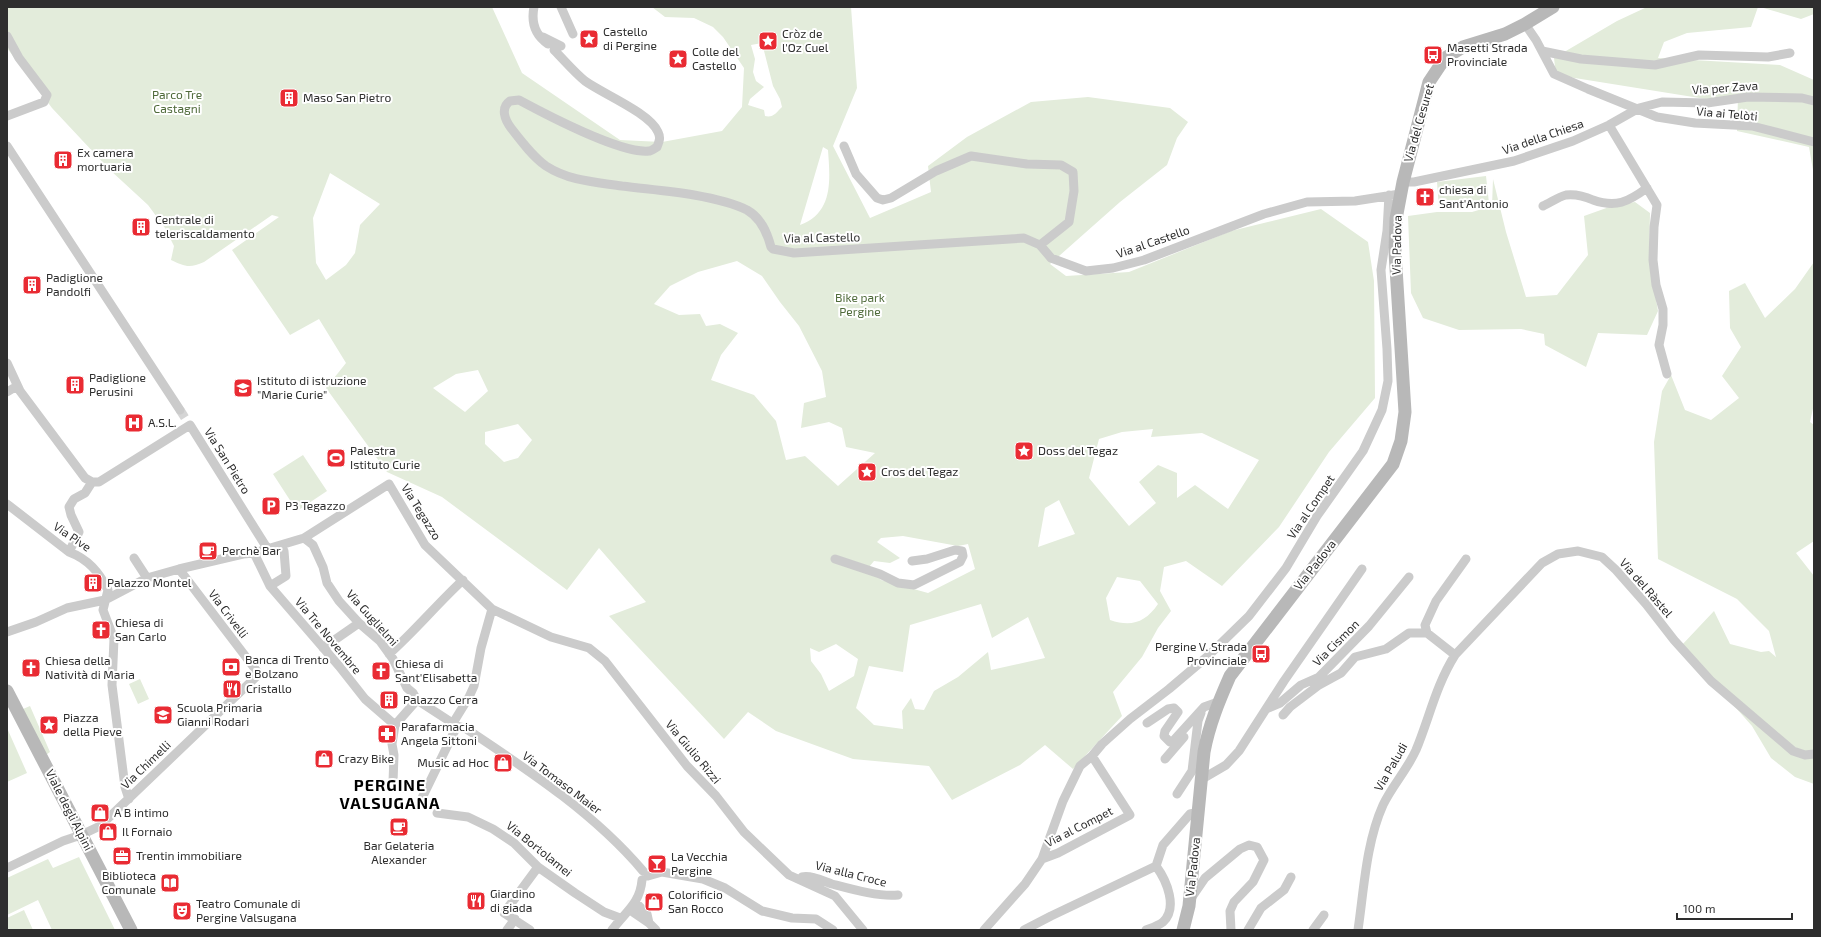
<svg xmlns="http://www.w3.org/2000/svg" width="1821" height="937" font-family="'Exo 2',sans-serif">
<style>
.green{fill:#e3ecdb;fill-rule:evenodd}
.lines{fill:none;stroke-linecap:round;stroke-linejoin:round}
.minor-tunnel{stroke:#d5d5d5;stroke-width:9;stroke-dasharray:9 4.5;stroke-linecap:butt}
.minor{stroke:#cbcbcb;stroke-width:9}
.secondary{stroke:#b8b8b8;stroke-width:13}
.labels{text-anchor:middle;stroke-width:4;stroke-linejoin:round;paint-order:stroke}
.poi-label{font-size:12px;fill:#2e2e2e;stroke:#fff;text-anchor:start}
.street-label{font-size:12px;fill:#2e2e2e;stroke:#fff}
.park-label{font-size:12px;fill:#4f6a3a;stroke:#fff}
.district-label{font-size:16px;font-weight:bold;letter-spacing:1px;fill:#000;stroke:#fff}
</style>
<rect width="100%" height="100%" fill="#fff"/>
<path class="green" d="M7,7H492L522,73L620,140L662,142L722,131L742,107L744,68L723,37L713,27L694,18L665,17L652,7H851L857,88L833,146L870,218L931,192L928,166L967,137L1031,102L1088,97L1170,108L1188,122L1177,138L1167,165L1120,202L1050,264L1066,276L1129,272L1231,231L1321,209L1368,242L1374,281L1375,398L1329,452L1279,527L1222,586L1186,561L1164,567L1160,591L1171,611L1158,628L1142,657L1113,692L1122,716L1073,769L1045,745L1020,765L952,800L929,766L853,759L776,731L748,712L724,739L609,616L646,602L599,548L567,590L442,497L387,472L326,388L346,363L319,319L290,335L232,250L279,217L272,215L204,262C189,269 184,266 171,260L174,246L165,228L148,205L110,170L52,108L7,48ZM762,43L773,86L780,99L782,107C776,113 773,118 765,116L764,110L748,105L750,99L764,87L756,81L753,72L755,59L751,45ZM823,147L828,150C830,179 834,213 800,225ZM330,173L380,204L360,225L355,253L346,265L326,280L316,263L313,218ZM737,261L762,276L780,302L799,326L822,371L826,397L804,403L801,428L829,422L842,428L846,447L875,453L838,486L805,456L786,460L776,421L754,395L711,380L721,355L738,333L720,324L706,326L700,314L679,315L654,304L670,286L698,272ZM478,370L488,391L465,412L433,388L456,374ZM518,424L532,440L518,458L504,462L485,444V432ZM1153,429L1151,437L1202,433L1259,460L1228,509L1195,485L1177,498V473L1158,465L1139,482L1156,503L1129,526L1089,478L1099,439L1122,432ZM1059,500L1075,534L1038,547L1045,508ZM903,536L958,546L968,544L975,569L928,593L881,580L869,567L874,561L890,563L900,558L877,542L881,538ZM1117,577L1140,581L1158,604C1145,623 1131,627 1110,620L1106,598ZM981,604L992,638L1028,617L1045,658L991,670L988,652L958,677L934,691L924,710L915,709L911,698L902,711L903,729L874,725L856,708L869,666L903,672L910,625ZM836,644L858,659L854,676L829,691L821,674L811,661L810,648L819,652Z
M1647,7H1758L1751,27L1687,33L1664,42L1658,58L1780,65L1814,80V176L1809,147L1737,131L1738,97L1712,100L1556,75L1554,58L1617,21Z
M1760,7H1814V14L1801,19Z
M1486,176L1489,203L1439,208L1437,182Z
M1493,179L1506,232L1526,297L1557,295L1588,255L1584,216L1612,206L1635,202L1650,213L1649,258L1658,311L1647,335L1598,333L1586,367L1545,345L1544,334L1521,329L1459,330L1423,318L1411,293L1408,216L1437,212H1472L1492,206Z
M1814,262V404L1810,422L1814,425V541L1796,553L1814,576V784L1795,777L1771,758L1752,726L1681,646L1714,611L1730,644L1761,652L1769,651L1776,657L1769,631L1737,599L1658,559L1654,442L1662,391L1671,375L1685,410L1711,420L1739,398L1722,376L1741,347L1730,328L1729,291L1745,283L1765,318L1795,289Z
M303,455L327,491L297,511L273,474Z
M140,679L149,699L138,704L129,684Z
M30,706L50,752L46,755L23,709Z
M7,728L27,773L7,782Z
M79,857L115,930H52L38,900L7,915V878L48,859L53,868Z
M24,910L33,930H7V918Z"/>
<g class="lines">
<path class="minor-tunnel" d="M180,410L187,421"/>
<path class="minor" d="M534,7C531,22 535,35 548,44
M561,7L573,34
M1525,24L1536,40L1554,74L1588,89L1657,117L1695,123L1752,126L1814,142
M7,36L19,58L47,95L44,102L7,116
M543,37L561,46
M554,50C564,60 574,72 585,81C603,94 650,113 658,132C661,138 659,142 657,147C655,148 651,151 649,151C621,154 545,114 519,100L510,101C500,108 505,120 511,128C521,141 533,157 546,166C569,181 595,182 622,186C646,189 670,191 694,195C711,198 731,202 747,210C761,218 767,232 771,247L773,249L794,253L1024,238L1040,245L1051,258L1086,271L1113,268L1144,260L1264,214L1307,202L1355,201L1400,194
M1542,51L1581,59L1655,65L1699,55L1768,57L1790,53
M1609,125L1657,205L1654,227L1653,260L1656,285L1663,309V325L1659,345L1667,374
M7,146L180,410
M844,146L856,174L877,198L883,200L891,198L936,171L971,156L1027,164L1061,165L1073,172L1074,191L1069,222L1040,245
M1403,182H1414L1514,161L1573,141L1609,125L1639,108L1662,102L1707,103L1748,97L1802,98L1814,101
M1543,206C1550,203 1558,197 1566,195C1576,194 1584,196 1593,200C1616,208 1628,202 1647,188
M7,363L20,391L85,478L92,482H99L190,425L267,548
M7,392L17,386
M7,504L69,552C88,559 99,572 108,590L103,610L114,639L112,685L125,787L129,799
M304,538L313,545L323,567L327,583L339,601L359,623L380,641L393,659L407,688L413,693L417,700
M69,552L79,532L71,515L69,507L74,499L85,493L92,482
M254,553L270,586L339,666L365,699L395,725
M134,558L147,578
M835,559L880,574L898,583L914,585L960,562L963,556L962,551L955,550L927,559L912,561
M270,586L286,576L284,551
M7,632L36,622L67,608L105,600L147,578L179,569L243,554L254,553L304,538L389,484L425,545L492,609L551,637L589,648L605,661L687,766L716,796L744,832L789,875L835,896L863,930
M323,648L359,623
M389,654C415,631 437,604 463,580
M1455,655L1427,633L1425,625L1436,601L1466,559
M417,700L457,726L465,728C528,770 594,813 643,871
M1266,709L1280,703L1301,685L1319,677L1369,626L1409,577
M1283,715L1290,707L1319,685L1341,673L1355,657L1386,649L1409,633H1427
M453,723L469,697L474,686L481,648L492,609
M1147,723L1168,709L1174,708L1178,712L1165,731L1164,736L1170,742L1174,740L1204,707L1218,702
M1165,759L1184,737
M1202,779L1226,765L1239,751L1284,681L1362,569
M404,788L393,782L394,755L392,744L395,725L417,700
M1177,794L1192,771L1198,721L1201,713
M422,798L457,726
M437,813L468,817L493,829L514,843L538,867L575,893L604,912L620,918
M1042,859L1058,853L1130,815L1092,756
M1156,866L1163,845L1190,814L1199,812
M7,868L63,841L81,835L100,826L259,674L179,569
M648,876L662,872L703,879L725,888L762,911L792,918L816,919L833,930
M802,877C811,875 823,881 832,884C851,889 879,897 898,895
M1192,897L1205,878L1240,849L1249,845L1257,847L1264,860L1253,882L1234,902L1230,911L1231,930
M635,902L647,914L649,923
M630,910L649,923L656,930
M507,930L515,919
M530,930L504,913L538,867
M612,930C625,912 640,904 642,880
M984,930L1025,884L1042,859L1063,801L1080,766L1092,756L1102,744L1130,719L1169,689L1208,656L1249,616L1286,568L1317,516L1363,451L1382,410L1388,381L1387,349L1381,270L1387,231L1389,195
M1024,930L1051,916L1156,866C1167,881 1178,908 1163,922C1158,926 1151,928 1146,930
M1248,930L1261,908L1284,890L1291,877
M1313,930L1324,915
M1358,930C1364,889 1366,843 1383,805C1392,786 1407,770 1416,750C1429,719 1436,685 1455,655L1542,563L1558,554L1578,551L1602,557L1616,570L1646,604L1674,640L1711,681L1793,751L1805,755L1814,754"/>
<path class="secondary" d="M7,691L131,930
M1183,930L1189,906L1204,752C1209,725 1219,701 1230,676L1393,464L1401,441L1405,412L1395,252L1396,219L1403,182L1429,82L1445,58L1463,47L1505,34L1525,24L1553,7"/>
</g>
<defs>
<symbol id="sight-square" viewBox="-11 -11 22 22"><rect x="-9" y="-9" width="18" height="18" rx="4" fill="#e92b33" stroke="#fff"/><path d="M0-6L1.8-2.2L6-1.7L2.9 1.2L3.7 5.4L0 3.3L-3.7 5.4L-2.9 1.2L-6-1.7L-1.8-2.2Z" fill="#fff"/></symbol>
<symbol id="bus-square" viewBox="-11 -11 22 22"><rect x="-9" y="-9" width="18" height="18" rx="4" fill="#e92b33" stroke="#fff"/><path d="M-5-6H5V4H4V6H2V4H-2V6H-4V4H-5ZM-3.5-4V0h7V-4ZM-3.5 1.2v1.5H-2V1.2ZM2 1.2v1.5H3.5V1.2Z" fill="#fff"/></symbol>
<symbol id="building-square" viewBox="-11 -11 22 22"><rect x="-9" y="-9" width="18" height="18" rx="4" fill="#e92b33" stroke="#fff"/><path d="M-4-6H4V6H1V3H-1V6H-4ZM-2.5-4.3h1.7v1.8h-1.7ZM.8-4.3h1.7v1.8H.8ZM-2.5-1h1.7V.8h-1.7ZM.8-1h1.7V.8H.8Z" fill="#fff"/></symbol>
<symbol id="church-square" viewBox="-11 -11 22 22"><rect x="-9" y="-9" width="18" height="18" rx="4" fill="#e92b33" stroke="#fff"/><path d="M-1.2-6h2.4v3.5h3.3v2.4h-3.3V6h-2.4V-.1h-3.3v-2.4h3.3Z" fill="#fff"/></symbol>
<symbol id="school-square" viewBox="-11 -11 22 22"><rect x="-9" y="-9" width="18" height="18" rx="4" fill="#e92b33" stroke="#fff"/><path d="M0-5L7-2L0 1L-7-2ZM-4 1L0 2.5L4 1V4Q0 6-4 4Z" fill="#fff"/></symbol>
<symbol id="hospital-square" viewBox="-11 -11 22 22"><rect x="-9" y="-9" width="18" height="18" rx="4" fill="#e92b33" stroke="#fff"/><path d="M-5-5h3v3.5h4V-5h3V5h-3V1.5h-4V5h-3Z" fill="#fff"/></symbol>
<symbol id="stadium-square" viewBox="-11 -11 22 22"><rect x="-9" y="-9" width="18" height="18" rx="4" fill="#e92b33" stroke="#fff"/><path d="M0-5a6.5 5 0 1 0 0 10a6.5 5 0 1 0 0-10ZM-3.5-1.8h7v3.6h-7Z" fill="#fff"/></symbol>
<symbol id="parking-square" viewBox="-11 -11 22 22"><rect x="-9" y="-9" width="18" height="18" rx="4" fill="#e92b33" stroke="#fff"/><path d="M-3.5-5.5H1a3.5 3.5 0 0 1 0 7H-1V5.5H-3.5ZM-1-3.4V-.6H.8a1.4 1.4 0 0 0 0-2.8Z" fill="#fff"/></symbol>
<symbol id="cafe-square" viewBox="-11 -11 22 22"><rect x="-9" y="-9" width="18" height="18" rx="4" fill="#e92b33" stroke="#fff"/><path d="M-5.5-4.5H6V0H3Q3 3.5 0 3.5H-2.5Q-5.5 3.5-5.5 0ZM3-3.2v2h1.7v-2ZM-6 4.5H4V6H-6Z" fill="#fff"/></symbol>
<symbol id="bank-square" viewBox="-11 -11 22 22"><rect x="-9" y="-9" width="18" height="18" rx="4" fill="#e92b33" stroke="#fff"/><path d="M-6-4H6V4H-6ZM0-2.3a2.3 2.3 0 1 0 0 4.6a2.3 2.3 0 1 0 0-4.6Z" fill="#fff"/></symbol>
<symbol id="restaurant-square" viewBox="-11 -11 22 22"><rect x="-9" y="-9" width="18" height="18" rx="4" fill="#e92b33" stroke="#fff"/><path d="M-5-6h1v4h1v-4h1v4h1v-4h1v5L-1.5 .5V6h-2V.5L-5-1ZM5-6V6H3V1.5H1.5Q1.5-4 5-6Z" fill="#fff"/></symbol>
<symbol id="pharmacy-square" viewBox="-11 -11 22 22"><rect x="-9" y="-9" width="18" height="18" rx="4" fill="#e92b33" stroke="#fff"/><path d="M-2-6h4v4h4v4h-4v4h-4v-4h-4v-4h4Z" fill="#fff"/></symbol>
<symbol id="shop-square" viewBox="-11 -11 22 22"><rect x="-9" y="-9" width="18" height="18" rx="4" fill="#e92b33" stroke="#fff"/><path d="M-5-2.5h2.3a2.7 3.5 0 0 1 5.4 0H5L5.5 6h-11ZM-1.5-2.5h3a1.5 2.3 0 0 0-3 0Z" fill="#fff"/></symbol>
<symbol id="office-square" viewBox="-11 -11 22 22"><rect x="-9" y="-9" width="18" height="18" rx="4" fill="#e92b33" stroke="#fff"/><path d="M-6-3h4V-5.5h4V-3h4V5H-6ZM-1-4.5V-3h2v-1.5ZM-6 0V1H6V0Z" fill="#fff"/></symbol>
<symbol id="bar-square" viewBox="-11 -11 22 22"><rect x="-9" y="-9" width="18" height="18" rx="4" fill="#e92b33" stroke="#fff"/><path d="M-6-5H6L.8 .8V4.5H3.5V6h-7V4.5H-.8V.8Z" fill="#fff"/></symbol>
<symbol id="library-square" viewBox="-11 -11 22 22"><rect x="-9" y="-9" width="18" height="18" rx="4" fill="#e92b33" stroke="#fff"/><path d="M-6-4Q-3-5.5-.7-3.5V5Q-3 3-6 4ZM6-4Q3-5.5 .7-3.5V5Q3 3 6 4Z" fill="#fff"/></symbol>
<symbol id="theatre-square" viewBox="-11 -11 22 22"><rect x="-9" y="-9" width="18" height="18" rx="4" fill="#e92b33" stroke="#fff"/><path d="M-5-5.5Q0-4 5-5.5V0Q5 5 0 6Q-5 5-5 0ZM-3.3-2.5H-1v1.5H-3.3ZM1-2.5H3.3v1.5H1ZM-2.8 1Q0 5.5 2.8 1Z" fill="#fff"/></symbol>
</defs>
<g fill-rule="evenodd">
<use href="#sight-square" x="578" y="28" width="22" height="22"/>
<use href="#sight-square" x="757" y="30" width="22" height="22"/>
<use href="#bus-square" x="1422" y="44" width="22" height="22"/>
<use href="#sight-square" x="667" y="48" width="22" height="22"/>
<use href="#building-square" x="278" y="87" width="22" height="22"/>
<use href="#building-square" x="52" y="149" width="22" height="22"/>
<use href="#church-square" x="1414" y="186" width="22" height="22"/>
<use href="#building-square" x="130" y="216" width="22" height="22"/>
<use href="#building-square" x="21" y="274" width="22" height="22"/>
<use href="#building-square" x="64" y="374" width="22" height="22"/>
<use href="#school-square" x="232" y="377" width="22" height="22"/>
<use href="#hospital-square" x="123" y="412" width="22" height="22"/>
<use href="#sight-square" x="1013" y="440" width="22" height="22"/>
<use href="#stadium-square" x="325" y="447" width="22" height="22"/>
<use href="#sight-square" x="856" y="461" width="22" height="22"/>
<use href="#parking-square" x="260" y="495" width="22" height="22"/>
<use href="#cafe-square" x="197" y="540" width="22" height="22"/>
<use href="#building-square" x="82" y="572" width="22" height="22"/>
<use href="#church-square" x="90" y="619" width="22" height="22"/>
<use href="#bus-square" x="1250" y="643" width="22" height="22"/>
<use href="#bank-square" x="220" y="656" width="22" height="22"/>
<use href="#church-square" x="20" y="657" width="22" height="22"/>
<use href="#church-square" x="370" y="660" width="22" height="22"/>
<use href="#restaurant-square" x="221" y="678" width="22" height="22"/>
<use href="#building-square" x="378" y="689" width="22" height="22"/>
<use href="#school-square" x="152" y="704" width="22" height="22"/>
<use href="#sight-square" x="38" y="714" width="22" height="22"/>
<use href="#pharmacy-square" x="376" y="723" width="22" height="22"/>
<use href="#shop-square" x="313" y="748" width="22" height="22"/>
<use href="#shop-square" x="492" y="752" width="22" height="22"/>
<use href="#shop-square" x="89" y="802" width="22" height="22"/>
<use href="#cafe-square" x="388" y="816" width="22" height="22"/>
<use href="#shop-square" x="97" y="821" width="22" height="22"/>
<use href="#office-square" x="111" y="845" width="22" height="22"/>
<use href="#bar-square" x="646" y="853" width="22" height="22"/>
<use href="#library-square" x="159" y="872" width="22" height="22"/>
<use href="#restaurant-square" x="465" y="890" width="22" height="22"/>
<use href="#shop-square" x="643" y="891" width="22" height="22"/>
<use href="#theatre-square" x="171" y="900" width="22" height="22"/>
</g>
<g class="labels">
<g class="poi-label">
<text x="603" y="36">Castello<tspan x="603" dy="14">di Pergine</tspan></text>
<text x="782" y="38">Cròz de<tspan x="782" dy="14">l'Oz Cuel</tspan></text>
<text x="1447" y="52">Masetti Strada<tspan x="1447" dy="14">Provinciale</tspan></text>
<text x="692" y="56">Colle del<tspan x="692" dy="14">Castello</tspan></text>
<text x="303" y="102">Maso San Pietro</text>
<text x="77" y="157">Ex camera<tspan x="77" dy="14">mortuaria</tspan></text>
<text x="1439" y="194">chiesa di<tspan x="1439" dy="14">Sant'Antonio</tspan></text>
<text x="155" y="224">Centrale di<tspan x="155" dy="14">teleriscaldamento</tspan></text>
<text x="46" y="282">Padiglione<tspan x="46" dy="14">Pandolfi</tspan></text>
<text x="89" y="382">Padiglione<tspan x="89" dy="14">Perusini</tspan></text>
<text x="257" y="385">Istituto di istruzione<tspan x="257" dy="14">"Marie Curie"</tspan></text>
<text x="148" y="427">A.S.L.</text>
<text x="350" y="455">Palestra<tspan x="350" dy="14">Istituto Curie</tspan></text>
<text x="1038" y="455">Doss del Tegaz</text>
<text x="881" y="476">Cros del Tegaz</text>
<text x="285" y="510">P3 Tegazzo</text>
<text x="222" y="555">Perchè Bar</text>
<text x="107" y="587">Palazzo Montel</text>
<text x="115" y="627">Chiesa di<tspan x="115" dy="14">San Carlo</tspan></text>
<text x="1247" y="651" text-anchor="end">Pergine V. Strada<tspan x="1247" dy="14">Provinciale</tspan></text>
<text x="245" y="664">Banca di Trento<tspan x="245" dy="14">e Bolzano</tspan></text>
<text x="45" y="665">Chiesa della<tspan x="45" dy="14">Natività di Maria</tspan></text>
<text x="395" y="668">Chiesa di<tspan x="395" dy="14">Sant'Elisabetta</tspan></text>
<text x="246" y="693">Cristallo</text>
<text x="403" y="704">Palazzo Cerra</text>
<text x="177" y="712">Scuola Primaria<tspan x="177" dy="14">Gianni Rodari</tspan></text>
<text x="63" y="722">Piazza<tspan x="63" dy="14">della Pieve</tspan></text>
<text x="401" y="731">Parafarmacia<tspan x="401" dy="14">Angela Sittoni</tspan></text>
<text x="338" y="763">Crazy Bike</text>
<text x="489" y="767" text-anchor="end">Music ad Hoc</text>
<text x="114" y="817">A B intimo</text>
<text x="122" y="836">Il Fornaio</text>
<text x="399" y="850" text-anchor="middle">Bar Gelateria<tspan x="399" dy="14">Alexander</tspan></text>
<text x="136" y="860">Trentin immobiliare</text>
<text x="671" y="861">La Vecchia<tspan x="671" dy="14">Pergine</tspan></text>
<text x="156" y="880" text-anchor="end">Biblioteca<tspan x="156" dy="14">Comunale</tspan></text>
<text x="490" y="898">Giardino<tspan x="490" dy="14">di giada</tspan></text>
<text x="668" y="899">Colorificio<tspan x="668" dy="14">San Rocco</tspan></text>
<text x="196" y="908">Teatro Comunale di<tspan x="196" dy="14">Pergine Valsugana</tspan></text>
</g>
<g class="street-label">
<text transform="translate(1725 88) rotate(-4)" y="4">Via per Zava</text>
<text transform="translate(1727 114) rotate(5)" y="4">Via ai Telòti</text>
<text transform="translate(1419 123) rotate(-74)" y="4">Via del Cesuret</text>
<text transform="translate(1543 137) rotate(-19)" y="4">Via della Chiesa</text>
<text transform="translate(822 238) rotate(-1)" y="4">Via al Castello</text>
<text transform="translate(1153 242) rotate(-19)" y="4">Via al Castello</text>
<text transform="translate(1397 245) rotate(-89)" y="4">Via Padova</text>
<text transform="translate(227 461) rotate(58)" y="4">Via San Pietro</text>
<text transform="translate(1311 507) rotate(-56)" y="4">Via al Compet</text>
<text transform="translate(421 512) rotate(58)" y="4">Via Tegazzo</text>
<text transform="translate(72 537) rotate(34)" y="4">Via Pive</text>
<text transform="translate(1315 565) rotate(-52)" y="4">Via Padova</text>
<text transform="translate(1646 588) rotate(49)" y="4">Via del Ràstel</text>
<text transform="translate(228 614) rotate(53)" y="4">Via Crivelli</text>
<text transform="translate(372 618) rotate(48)" y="4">Via Guglielmi</text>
<text transform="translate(328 636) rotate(50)" y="4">Via Tre Novembre</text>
<text transform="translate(1336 643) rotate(-45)" y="4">Via Cismon</text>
<text transform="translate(693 752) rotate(50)" y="4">Via Giulio Rizzi</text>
<text transform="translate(146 765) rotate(-44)" y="4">Via Chimelli</text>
<text transform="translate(1391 767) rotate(-60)" y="4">Via Paludi</text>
<text transform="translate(562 783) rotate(37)" y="4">Via Tomaso Maier</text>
<text transform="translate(69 810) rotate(63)" y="4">Viale degli Alpini</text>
<text transform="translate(1079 827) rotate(-27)" y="4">Via al Compet</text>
<text transform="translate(539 849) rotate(39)" y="4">Via Bortolamei</text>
<text transform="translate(1193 867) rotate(-84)" y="4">Via Padova</text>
<text transform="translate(851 874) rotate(14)" y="4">Via alla Croce</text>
</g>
<g class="park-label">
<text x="177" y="99">Parco Tre<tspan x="177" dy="14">Castagni</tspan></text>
<text x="860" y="302">Bike park<tspan x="860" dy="14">Pergine</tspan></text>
</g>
<g class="district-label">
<text x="390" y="791">PERGINE<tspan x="390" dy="18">VALSUGANA</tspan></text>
</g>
</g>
<rect width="1821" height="937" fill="none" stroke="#2e2e2e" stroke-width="16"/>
<path d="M1677 913v6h115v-6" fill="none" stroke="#2e2e2e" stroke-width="2"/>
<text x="1683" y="913" font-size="12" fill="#2e2e2e" stroke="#ffffff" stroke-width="3" paint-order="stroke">100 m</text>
</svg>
